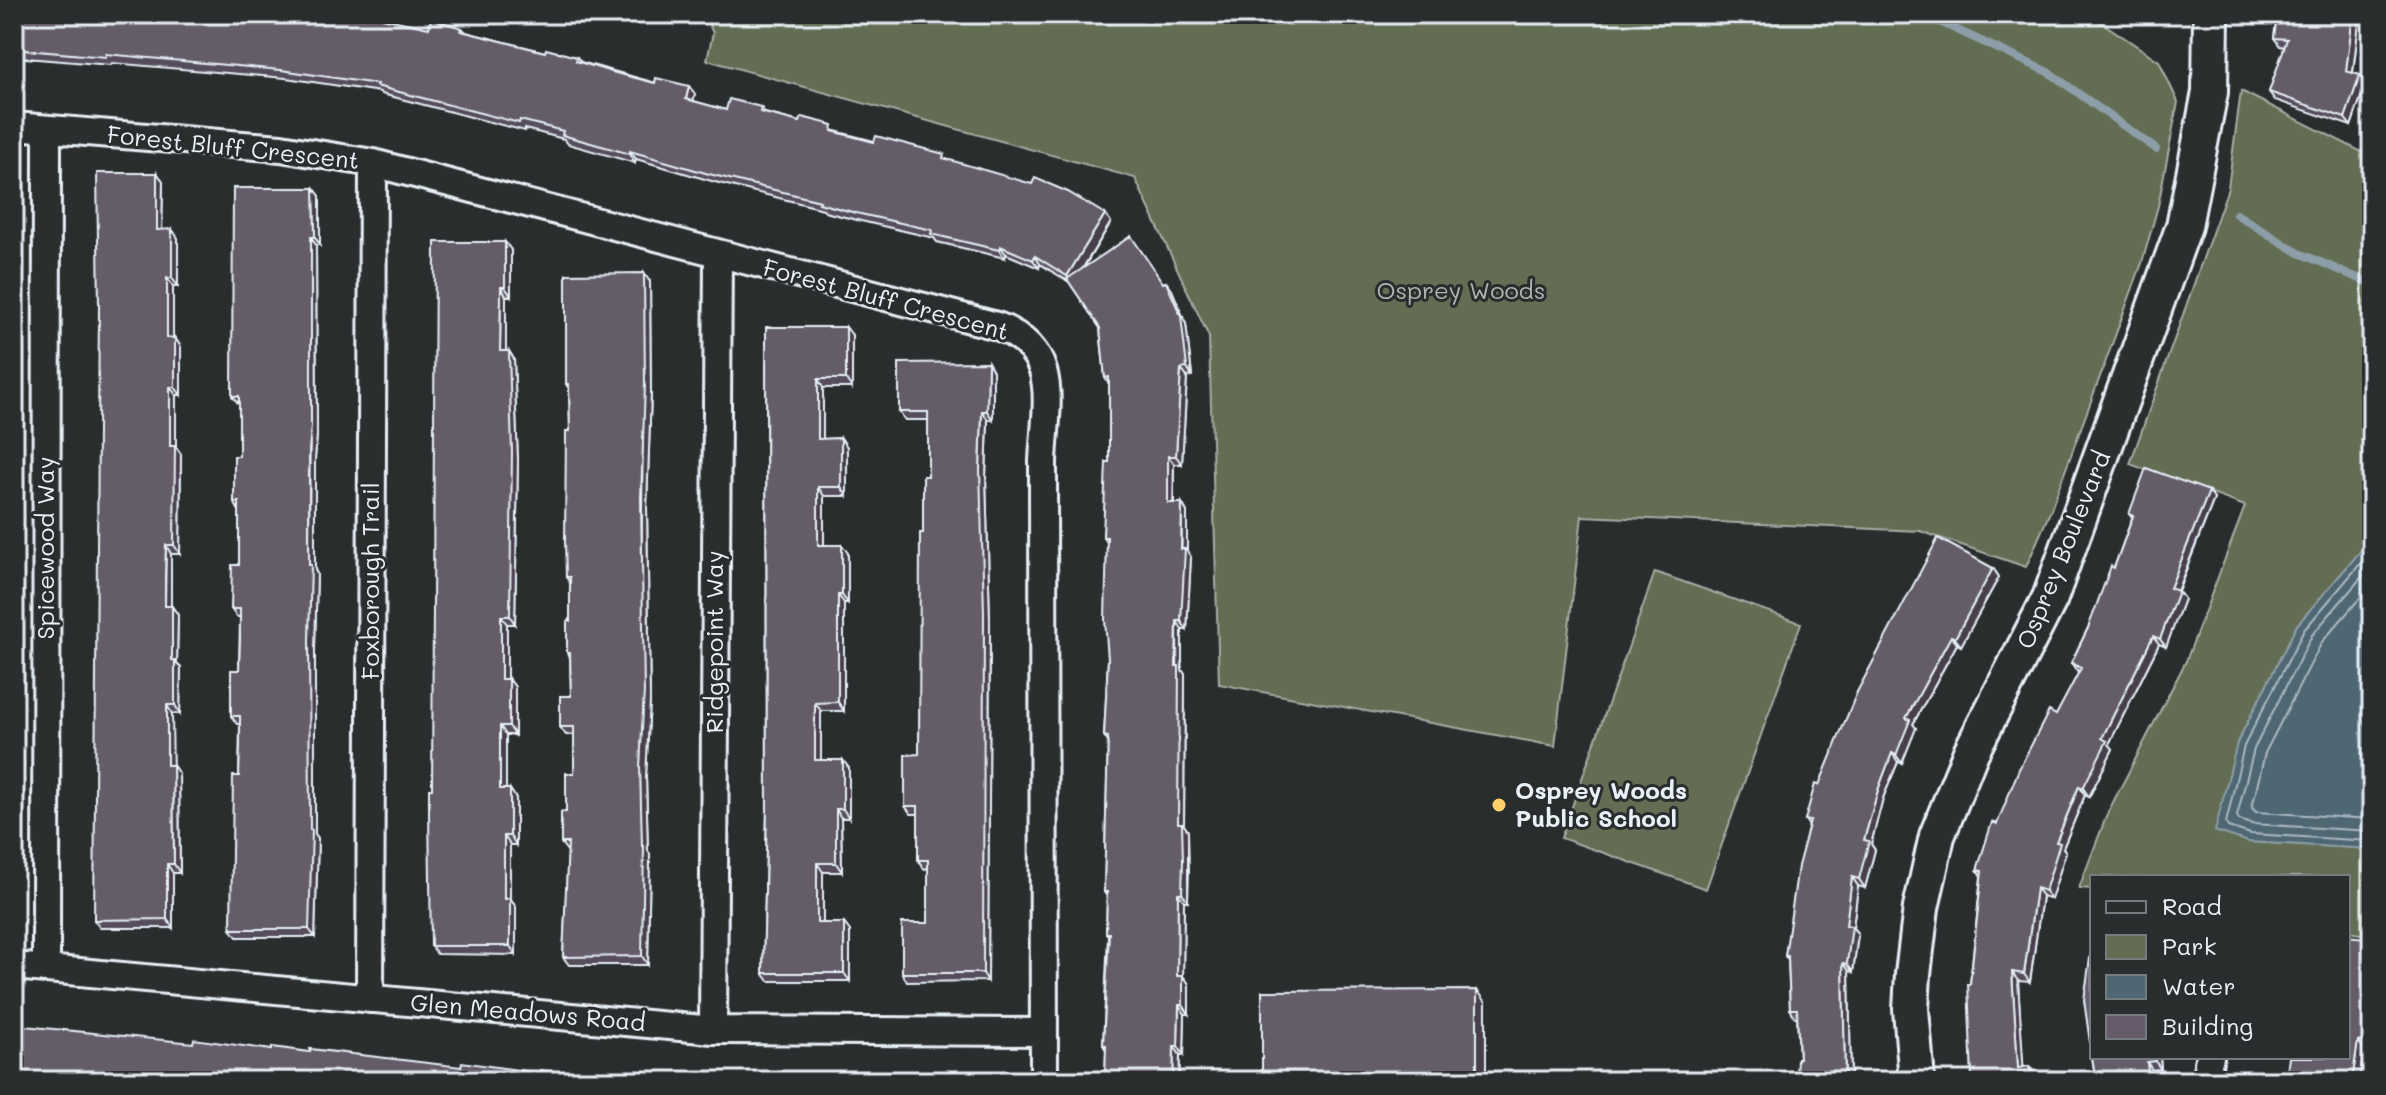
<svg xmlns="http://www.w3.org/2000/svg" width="2386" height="1095" font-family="Mali,sans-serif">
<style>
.green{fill:#636d53;stroke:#a6afa6;stroke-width:2}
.water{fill:#4f6673;stroke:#8c9ea8;stroke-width:2}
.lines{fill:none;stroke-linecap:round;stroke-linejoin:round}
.shore{stroke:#abb9c3;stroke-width:2}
.stream{stroke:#8c9ea8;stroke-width:8}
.minor-casing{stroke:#e8f1f8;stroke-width:32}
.tertiary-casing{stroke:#e8f1f8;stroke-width:40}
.minor{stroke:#2a2d2e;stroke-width:26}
.tertiary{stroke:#2a2d2e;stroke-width:34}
.wall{fill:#574e5c;stroke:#e8f1f8;stroke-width:2}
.shaded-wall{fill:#47404b;stroke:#e8f1f8;stroke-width:2}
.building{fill:#655b6b;stroke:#e8f1f8;stroke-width:2}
.poi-dot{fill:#ffd166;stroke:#2a2d2e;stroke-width:3}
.labels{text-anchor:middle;stroke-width:6;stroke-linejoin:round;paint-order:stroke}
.street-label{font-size:24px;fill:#e8f1f8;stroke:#2a2d2e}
.park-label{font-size:24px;fill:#acb6ae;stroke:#2a2d2e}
.poi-label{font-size:24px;font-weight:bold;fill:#e8f1f8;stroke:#2a2d2e;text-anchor:start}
</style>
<rect width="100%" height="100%" fill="#2a2d2e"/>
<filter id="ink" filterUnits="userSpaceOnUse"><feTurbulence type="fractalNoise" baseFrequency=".0125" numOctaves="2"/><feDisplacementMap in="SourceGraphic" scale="16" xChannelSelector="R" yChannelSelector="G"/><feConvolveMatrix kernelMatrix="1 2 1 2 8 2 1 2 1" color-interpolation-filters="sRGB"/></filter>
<g filter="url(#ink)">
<path class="green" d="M704,14H2089L2159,61L2178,102L2158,206L2142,263L2050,512L2026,567L1920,531L1582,516L1555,746L1219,684L1209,337L1135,178L707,60L713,33Z
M2241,91L2372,157V538L2297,625L2237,743L2249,842L2372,849V936L2348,932V877H2092V889L2079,888L2108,812L2186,661L2245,506L2130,464L2228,188Z
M1655,572L1801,623L1706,889L1561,838Z"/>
<path class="water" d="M2372,538V849L2249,842L2215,831L2237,743L2297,625Z"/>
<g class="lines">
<path class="shore" d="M2372,550L2304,630L2244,746L2226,823L2228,827L2251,834L2372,841
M2372,565L2312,635L2254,749L2237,816L2239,820L2252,824L2372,831
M2372,584L2322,642L2265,753L2252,808L2256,812L2372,819"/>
<path class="stream" d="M1914,14L1942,23L2050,73L2156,149
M2236,214L2299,253L2372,284"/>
<defs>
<path id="minor" d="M14,126L281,148L373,163L997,326C1063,351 1045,405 1043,462L1044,1081
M14,966L713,1030L1043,1032
M46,968L47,129
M370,999L373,163
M713,1030L718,255
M2209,1081L2208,1063L2210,1057"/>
<path id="tertiary" d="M1917,1081L1911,1009L1913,974L1921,908L1937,836L1971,752L2050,598L2184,226L2210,92L2211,14"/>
</defs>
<use href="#minor" class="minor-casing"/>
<use href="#tertiary" class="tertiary-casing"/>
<use href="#minor" class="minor"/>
<use href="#tertiary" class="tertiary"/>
</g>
<path class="wall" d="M14,14H389V20L429,28H462L466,32L545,52L577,57L581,62L695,94L693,101L726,110L761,107L765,113L948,160L1105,214L1111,222L1083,269L1163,283L1166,282L1172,290L1186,324L1192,376L1187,377L1182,464H1174V503H1182L1187,512V551L1191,557L1187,630H1182V670L1185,674L1184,825L1188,831L1189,870L1188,901H1184L1183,976L1189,984V1014H1185L1184,1055H1180L1179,1081H1105L1106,1050L1103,1045L1108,935L1106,933L1107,897L1104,892L1108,742L1104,736L1108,659L1107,542L1103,537L1109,462V384L1105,378L1100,328L1069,282L1040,264L1039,268L1006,254L1005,258L937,242L934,238L861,221L825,212L823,209L715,182L636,159L635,163L568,144L564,139L525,129V131L382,94L380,92L286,78L112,63L111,65L14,57Z
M2277,14H2360L2353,73L2366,83L2351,126L2275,100L2269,92L2285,47L2280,46L2274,38Z
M157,173L163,181L162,230L178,238V286H173V338H175L181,347V395H176V447L181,454L180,554H171V606L178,615L177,664L181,668L180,714H172V765L179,774L180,873H173V928H100L94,920Z
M314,188L320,196V245H316L317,435L315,459V570L317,574L315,648V834L318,838L315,937H237L231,929L239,776L240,724H237L231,716L239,670L240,617H237L231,609L239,565V511L234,502L239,456V404L232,396Z
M505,242L511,250V296H506V351H509L514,359L518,461L515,624H507L506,657V679H509L515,687V735H506V789L516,798V845H510V899L516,907V955L437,954L431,946L432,789Z
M650,282L651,392L647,508L650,700L646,776L648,851L650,854L648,965H569L563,957L568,852L561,843L574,773V735H566L560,727L571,696L570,658L567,653L570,621V583L566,577L570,431L569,389L566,384Z
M766,327L852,335V388H823V439L841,438L847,447V496H824V545L848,553V603H844V711H821V760L849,768V818H841L842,872H823V923L850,931V981H769L763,973L767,810Z
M988,362L993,371V420H988L986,477L990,620L988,981L907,982L902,973L928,923V868L924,869L918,860V814H911L905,806L919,754L923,533L928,476V420H905L899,412Z
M2214,499L2178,591L2184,599L2166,647L2159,644L2109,744L2113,749L2089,797L2085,795L2063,848L2066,852L2051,899L2042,896L2030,982L2018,981L2023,1067L2029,1066L2035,1074L1972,1077L1970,984L1981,876L1977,870L2079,672L2071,663L2088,628L2114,568L2132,518L2129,514Z
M1993,568L1999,577L1961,646L1957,644L1913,724L1916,728L1902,763L1898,762L1883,798L1871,844L1875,850L1865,888L1858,886L1853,928L1858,934L1853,972L1849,971L1851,1081H1796L1799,1058L1797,1017H1795L1790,1009L1788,960L1785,956L1809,826L1805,820L1819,785Z
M2372,939V1050L2364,1049L2348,1057Z
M2092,1057H2160L2161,1069L2152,1070L2154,1081H2091L2095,1075Z"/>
<path class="shaded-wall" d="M382,14H389L388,27L382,18Z
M2353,14H2360L2352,79L2346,71Z
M2360,75L2366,83L2351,126L2345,118Z
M689,86L695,94L692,107L686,99Z
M630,151L636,159L635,163L630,154Z
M157,173L163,181L162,238L157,230Z
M314,188L320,196V245L315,237Z
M1105,214L1111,222L1073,284L1067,276Z
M172,229L178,238V286L172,278Z
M311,237L316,245L317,435L315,459V570L317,574L315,648V834L318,838L315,937L309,929V565Z
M505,242L511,250V296L505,287Z
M1000,246L1006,254L1005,258L999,250Z
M1035,256L1040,264L1039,268L1033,260Z
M644,273L650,282L651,392L647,508L650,700L646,776L648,851L650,854L648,965L642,956L640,767Z
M167,278L173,286V347L167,338Z
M1166,282L1172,290L1186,324L1192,376L1187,368Z
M501,287L506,296V359L500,351Z
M846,327L852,335V388L846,379Z
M175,338L181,347V395L175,387Z
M509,351L514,359L518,461L515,624L510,616Z
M988,362L993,371V420L987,411Z
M1181,369L1187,377L1182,464L1176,456Z
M818,379L823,388V447L818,439Z
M170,387L176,395V447L181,454L180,554L174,545L170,446Z
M982,411L988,420L986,477L990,620L988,981L983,973L980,469Z
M841,438L847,447V496L841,487Z
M1168,456L1174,464L1173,511L1168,503Z
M818,487L824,496V553L818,545Z
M2209,491L2214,499L2175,596L2170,588Z
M1182,503L1187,512V551L1191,557L1187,630L1181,621Z
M166,545L171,554V615L165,606Z
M842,545L848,553V603L842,595Z
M1993,568L1999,577L1961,646L1955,638Z
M2178,591L2184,599L2166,647L2160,639Z
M838,595L844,603V711L838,702Z
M172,606L178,615L177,664L181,668L180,714L175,705L172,660Z
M501,616L507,624V688L501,679Z
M1177,621L1182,630V670L1185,674L1184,825L1188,831V901L1182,893L1178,823Z
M1951,636L1957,644L1913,724L1916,728L1902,763L1896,755L1906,718Z
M2153,636L2159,644L2109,744L2113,749L2089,797L2083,788L2102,738Z
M509,679L515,687V735L509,726Z
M815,703L821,711V768L815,760Z
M167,705L172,714L173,774L167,765Z
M500,726L506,735V798L500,789Z
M1892,753L1898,762L1883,798L1871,844L1875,850L1865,888L1859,879L1864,840L1878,790Z
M843,760L849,768V818L843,809Z
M173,765L179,774L180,873L174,864Z
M2079,786L2085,795L2063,848L2066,852L2051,899L2045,891L2056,842Z
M510,789L516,798V845L510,836Z
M836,809L841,818L842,872L836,863Z
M504,836L510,845V899L516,907V955L510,946L504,899Z
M817,863L823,872V931L817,923Z
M167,864L173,873V928L167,919Z
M1852,877L1858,886L1853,928L1858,934L1853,972L1847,964L1846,925Z
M2036,888L2042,896L2030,982L2024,974Z
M1178,893L1184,901L1183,984L1177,976Z
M844,923L850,931V981L844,973Z
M1843,963L1849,971L1851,1081H1845Z
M2012,972L2018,981L2024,1076L2018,1068Z
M1183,976L1189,984V1014L1183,1005Z
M1477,990L1486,1002V1081H1477Z
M1179,1005L1185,1014L1184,1055L1178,1046Z
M2358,1041L2364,1049L2359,1081H2352Z
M1174,1046L1180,1055L1179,1081H1173Z
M2155,1057H2160L2161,1069L2155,1061Z
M2147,1062L2152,1070L2154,1081H2149Z
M2029,1066L2035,1074L2036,1081H2032Z"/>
<path class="building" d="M14,14H382V18L429,28L431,19L462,28L461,31L545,52L546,49L577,57L576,61L612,72L655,83L656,78L689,86L686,99L726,110L729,99L761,107L760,112L800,122L802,117L833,125L832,131L874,142L876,136L944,154L943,158L1032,184L1035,178L1068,192L1105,214L1067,276L1035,256L1033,260L1000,246L999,250L931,234L932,230L856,213L819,203L820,201L709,174L630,151V154L562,135L563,131L520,120L519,123L376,86L377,84L281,70L106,54V57L14,49Z
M2277,14H2353L2346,71L2360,75L2345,118L2269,92L2287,39L2274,38Z
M97,173H157V230L172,229V278H167V338H175V387H170V446H175L174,545H166L165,574V606H172V660H175V705H167V765H173L174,864H167V919L94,920L99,307Z
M233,188H314L315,237H311V426L309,451V565H311L309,640L310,830H312L309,929H231L233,776H239L240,747V716H231V670H239L240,640V609H231L232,565H239V502H234V456H239V396H232Z
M1131,236L1163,283L1166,282L1181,316L1187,368L1181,369L1176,456H1168V503H1182L1181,549H1185L1181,621H1177L1176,666H1179L1178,823H1182L1183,861L1182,893H1178L1177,976H1183V1005H1179L1178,1046H1174L1173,1081H1105L1106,1045H1103L1109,933H1106L1107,892H1104L1108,737L1104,736L1108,659L1105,620L1107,537H1103L1106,462H1109V377L1105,378L1100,328L1067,279Z
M435,242H505V287H501L500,351H509L512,452L510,616H501V679H509V726H500V789H510V836H504V899L510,898V946H431L429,813V789H432Z
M644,273L645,384L641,499L644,691L640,767L642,846H644L642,956L563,957L568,843H561V812H566V773H574V727H560V696H571L570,653H567V621H570V577H566L565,541L566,431H570L569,384H566V274Z
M766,327H846V379H818V439L841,438V487H818V545H842V595H838V702L815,703V760H843V809H836V863H817V923H844V973H763L767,810Z
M988,362L987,411H982L980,469L984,612L983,973H902V923H928V860H918V806H905V755L919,754L920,533H923V476H928V412H899V363Z
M2146,468L2209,491L2170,588L2178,591L2160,639L2153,636L2102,738L2107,741L2083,788L2079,786L2056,842L2060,843L2045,891L2036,888L2024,974L2012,972L2018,1068L2029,1066L2032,1081H1969L1968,1077H1972L1968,984H1970L1982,871L1977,870L1992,822L1997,824L2019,769L2049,711L2056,715L2081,668L2071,663L2088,628L2111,566L2114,568L2133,516L2129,514Z
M1938,538L1993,568L1955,638L1951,636L1906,718L1910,720L1896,755L1892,753L1878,790L1864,840L1869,841L1859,879L1852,877L1846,925L1852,926L1847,964L1843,963L1845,1081H1796L1797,1058H1799L1797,1009H1790L1788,956H1785L1798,866L1810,821L1805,820L1815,784L1819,785L1857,692Z
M2348,936L2372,939V1043L2358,1041L2352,1081H2286L2289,1057H2348Z
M2091,951H2092V1057L2084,1000Z
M1477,990V1081H1262V991Z
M14,1025L193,1043L194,1039L272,1050V1047L310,1052V1049L461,1067L462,1062L539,1073L540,1070L624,1081H14Z
M2092,1057H2155V1061L2147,1062L2149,1081H2091L2090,1076L2095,1075Z"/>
</g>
<circle class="poi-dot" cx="1499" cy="805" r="8"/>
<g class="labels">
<g class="street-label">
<text transform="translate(233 148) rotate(6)" y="8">Forest Bluff Crescent</text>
<text transform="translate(886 300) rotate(15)" y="8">Forest Bluff Crescent</text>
<text transform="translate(46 548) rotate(-90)" y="8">Spicewood Way</text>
<text transform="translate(2064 550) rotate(-68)" y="8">Osprey Boulevard</text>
<text transform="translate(371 581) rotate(-90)" y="8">Foxborough Trail</text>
<text transform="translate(715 642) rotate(-90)" y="8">Ridgepoint Way</text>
<text transform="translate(528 1013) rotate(5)" y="8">Glen Meadows Road</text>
</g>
<g class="park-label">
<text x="1461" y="299">Osprey Woods</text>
</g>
<g class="poi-label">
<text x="1515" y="799">Osprey Woods<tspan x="1515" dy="28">Public School</tspan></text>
</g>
</g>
<rect width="2386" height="1095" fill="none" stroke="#2a2d2e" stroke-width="48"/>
<rect x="24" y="24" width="2338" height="1047" fill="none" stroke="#e8f1f8" stroke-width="3" filter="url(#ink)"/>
<rect x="2090" y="875" width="260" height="184" fill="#2a2d2e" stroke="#767b7f" stroke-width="2"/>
<rect x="2106" y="901" width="40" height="12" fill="#2a2d2e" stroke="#767b7f" stroke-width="2"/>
<text x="2162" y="915" font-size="24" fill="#e8f1f8">Road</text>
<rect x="2106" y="935" width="40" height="24" fill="#636d53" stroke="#767b7f" stroke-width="2"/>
<text x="2162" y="955" font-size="24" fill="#e8f1f8">Park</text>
<rect x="2106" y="975" width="40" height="24" fill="#4f6673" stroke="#767b7f" stroke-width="2"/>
<text x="2162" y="995" font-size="24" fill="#e8f1f8">Water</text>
<rect x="2106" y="1015" width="40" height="24" fill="#655b6b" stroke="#767b7f" stroke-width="2"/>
<text x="2162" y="1035" font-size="24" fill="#e8f1f8">Building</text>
</svg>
